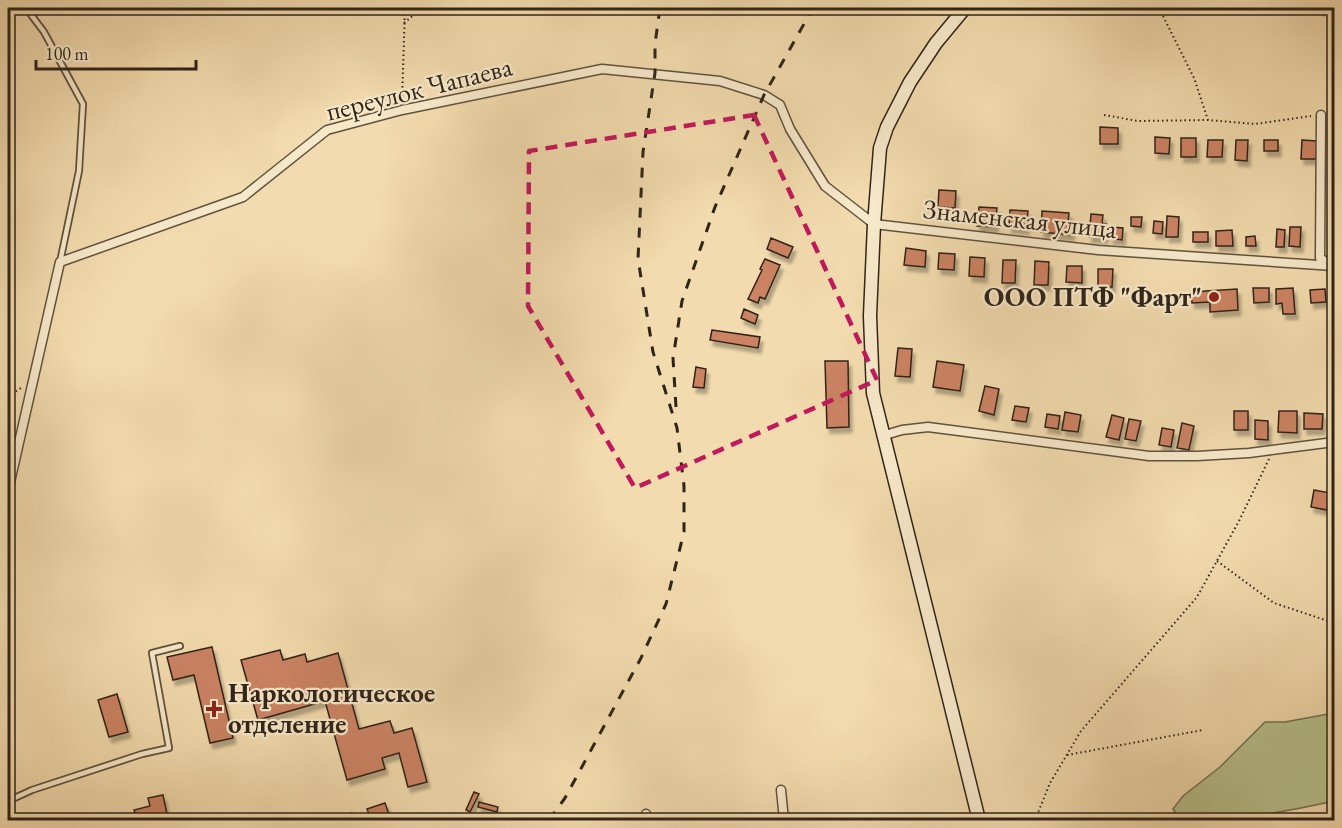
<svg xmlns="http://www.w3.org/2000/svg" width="1342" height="828" font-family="'EB Garamond',serif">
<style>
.green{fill:#b7c18d;stroke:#747253;stroke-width:1.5}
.building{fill:#cb8364;stroke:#302419;stroke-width:1.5;filter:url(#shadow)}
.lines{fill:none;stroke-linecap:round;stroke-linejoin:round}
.lane-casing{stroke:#60523e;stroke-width:8}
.street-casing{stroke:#60523e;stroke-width:11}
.secondary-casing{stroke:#302419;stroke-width:15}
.path{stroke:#302419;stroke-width:2;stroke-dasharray:1.5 3;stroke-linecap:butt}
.lane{stroke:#f7e8ca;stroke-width:4.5}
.street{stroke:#f7e8ca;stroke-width:8}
.secondary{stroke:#f7e8ca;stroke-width:12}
.rail{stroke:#302419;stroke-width:3;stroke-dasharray:10 10;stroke-linecap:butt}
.marked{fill:none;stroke:#c2185b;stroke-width:4.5;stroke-dasharray:12 8;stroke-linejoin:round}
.poi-dot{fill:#8f2418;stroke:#f7e8ca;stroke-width:2}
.labels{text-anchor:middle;stroke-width:4.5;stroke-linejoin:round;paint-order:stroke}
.street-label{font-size:27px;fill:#302419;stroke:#f7e8ca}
.poi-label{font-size:27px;font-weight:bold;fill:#302419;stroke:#f7e8ca;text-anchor:end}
</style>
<defs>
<filter id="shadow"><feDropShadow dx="3" dy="5.5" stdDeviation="1.5" flood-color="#0004"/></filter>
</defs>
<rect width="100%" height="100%" fill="#f2dbae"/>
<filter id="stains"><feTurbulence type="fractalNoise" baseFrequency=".00333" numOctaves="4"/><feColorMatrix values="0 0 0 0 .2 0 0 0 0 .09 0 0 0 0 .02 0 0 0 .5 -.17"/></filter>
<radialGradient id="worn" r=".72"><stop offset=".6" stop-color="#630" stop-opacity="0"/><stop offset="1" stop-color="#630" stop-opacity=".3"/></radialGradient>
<path class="green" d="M1334,713V801C1285,812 1235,821 1185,820L1180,819L1173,809L1183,796L1220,767L1265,722H1285Z"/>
<path class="building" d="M1100,127L1118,128V144H1100Z
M1155,137L1170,138L1169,154L1155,153Z
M1181,138H1196V157H1181Z
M1208,140H1223L1222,157H1207Z
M1236,140H1248L1247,161L1235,160Z
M1264,140H1278V151H1264Z
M1302,140L1317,141L1316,159H1301Z
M1328,141H1334V154H1328Z
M939,190L956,191L955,208L938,207Z
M979,207L997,208L995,227L977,226Z
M1010,210L1028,211L1026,229L1009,227Z
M1042,211L1069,213L1068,223H1072L1071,235L1041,232Z
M1091,214L1103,215L1102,224H1106L1105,238L1089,237Z
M1167,216L1179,217L1178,237H1166Z
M1131,217H1142L1141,227L1131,226Z
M1154,221L1163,222L1162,234L1153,233Z
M1111,227L1123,228L1122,240L1110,238Z
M1290,227H1301L1300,247L1289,246Z
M1277,229L1285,230L1284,247H1276Z
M1232,230L1233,246H1216V231Z
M1193,232H1208V242H1193Z
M1255,236L1256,246H1246V237Z
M771,238L793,247L788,258L767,249Z
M906,248L926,251L925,267L904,265Z
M939,253L955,254L954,270L938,269Z
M970,257L985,258L984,277L969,276Z
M765,259L780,265L765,299L760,297L758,303L748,299L762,270L760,269Z
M1003,260H1016L1015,283H1002Z
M1035,261L1049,262L1048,285H1034Z
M1067,266H1082V283L1066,282Z
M1098,269H1113L1112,287L1098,286Z
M1253,288H1269V302L1254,303Z
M1293,288L1295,314H1283L1282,303L1276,304V289Z
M1237,289L1238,310L1210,312V302L1192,303L1191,292Z
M1325,289L1326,302L1311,303L1310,290Z
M744,309L758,315L755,324L741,318Z
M712,330L760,337L758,348L710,340Z
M898,348L912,349L910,377L895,376Z
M825,361H848L849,427L827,428Z
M937,361L964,365L960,391L933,387Z
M696,367L706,369L704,388L693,387Z
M985,386L999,389L994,415L979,411Z
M1015,406L1029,408L1026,422L1012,420Z
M1234,411H1248V430H1234Z
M1279,411H1297V433L1278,432Z
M1065,412L1081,415L1078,432L1062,430Z
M1304,413L1323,414L1322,429H1304Z
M1047,414L1060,416L1058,429L1045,427Z
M1112,415L1124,418L1119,440L1106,437Z
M1129,419L1141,421L1136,441L1125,439Z
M1255,420L1268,421V440L1255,439Z
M1182,423L1194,426L1189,450L1177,448Z
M1162,428L1174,430L1171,447L1159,445Z
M1314,490L1330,493L1327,510L1311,507Z
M212,647L233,738L210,743L194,675L173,680L167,657Z
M280,650L283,660L305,654L307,662L338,653L359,729L390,721L394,733L412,728L427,782L408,787L399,753L382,758L385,769L347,780L325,701L258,720L241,660Z
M117,694L128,732L109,737L98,700Z
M474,792L479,794L470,812L466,810Z
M163,795L168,819L137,820L134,810L150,806L148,798Z
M479,802L498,807L497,812L478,807Z
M385,803L391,820H371L367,809Z
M352,813L355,820H340L339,817Z
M756,816L757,820H736V817Z"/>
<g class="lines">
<defs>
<path id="lane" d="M26,8L44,32L83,104L79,171L60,262
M8,801L32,790L142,754L169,748L152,653L180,646"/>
<path id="street" d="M1321,115L1320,258L1332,266L1334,349
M882,436L902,430L928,427L1149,456H1197L1249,453L1334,442
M8,491L60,262L243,197L327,130L402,110L602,69L720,81L764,95L780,105L790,129L825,186L874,224L1098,250L1334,266
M781,790L784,820
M646,814L647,820"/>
<path id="secondary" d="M965,8L936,43L910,82L887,127L880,148L874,224L870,316L873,393L979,820"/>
</defs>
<use href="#lane" class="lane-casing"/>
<use href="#street" class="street-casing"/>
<use href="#secondary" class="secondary-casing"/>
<path class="path" d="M1159,8L1194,78L1208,120
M1306,8L1334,20
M404,23L422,8
M402,101L405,8
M1104,115L1138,121L1208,120L1255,124L1311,116
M8,396L21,388
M1217,561L1274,603L1334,623
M1067,755L1203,730
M1035,820L1050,783L1081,731L1197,597L1239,521L1269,459"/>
<use href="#lane" class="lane"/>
<use href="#street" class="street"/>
<use href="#secondary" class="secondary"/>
<path class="rail" d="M676,407L673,358L682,301L715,207L764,95L813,8
M549,820L565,798L641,658L666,604L684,532V486L677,428L653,352L638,259L643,152L655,73V44L660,8"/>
</g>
<path class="marked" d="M754,115L877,380L635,488L528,306L529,151Z"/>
<g class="poi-dot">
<circle cx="1214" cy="297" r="6"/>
<path d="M211 700h6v6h6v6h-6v6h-6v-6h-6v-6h6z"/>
</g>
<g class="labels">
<g class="street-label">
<text transform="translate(419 89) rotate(-14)" y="9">переулок Чапаева</text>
<text transform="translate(1020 219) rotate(6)" y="9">Знаменская улица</text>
</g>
<g class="poi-label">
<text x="1202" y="306">ООО ПТФ "Фарт"</text>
<text x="228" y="702" text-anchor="start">Наркологическое<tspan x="228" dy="31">отделение</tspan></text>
</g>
</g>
<rect width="1342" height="828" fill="none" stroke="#f2dbae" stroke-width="30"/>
<rect x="9" y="9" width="1324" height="810" fill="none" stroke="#302419" stroke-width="3"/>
<rect x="15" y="15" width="1312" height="798" fill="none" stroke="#302419" stroke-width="1.5"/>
<path d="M36 60v9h160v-9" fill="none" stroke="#302419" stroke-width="3"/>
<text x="45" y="60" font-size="18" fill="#302419" stroke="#f7e8ca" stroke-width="4.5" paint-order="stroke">100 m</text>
<rect width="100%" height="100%" filter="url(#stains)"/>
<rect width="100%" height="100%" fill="url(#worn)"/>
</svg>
